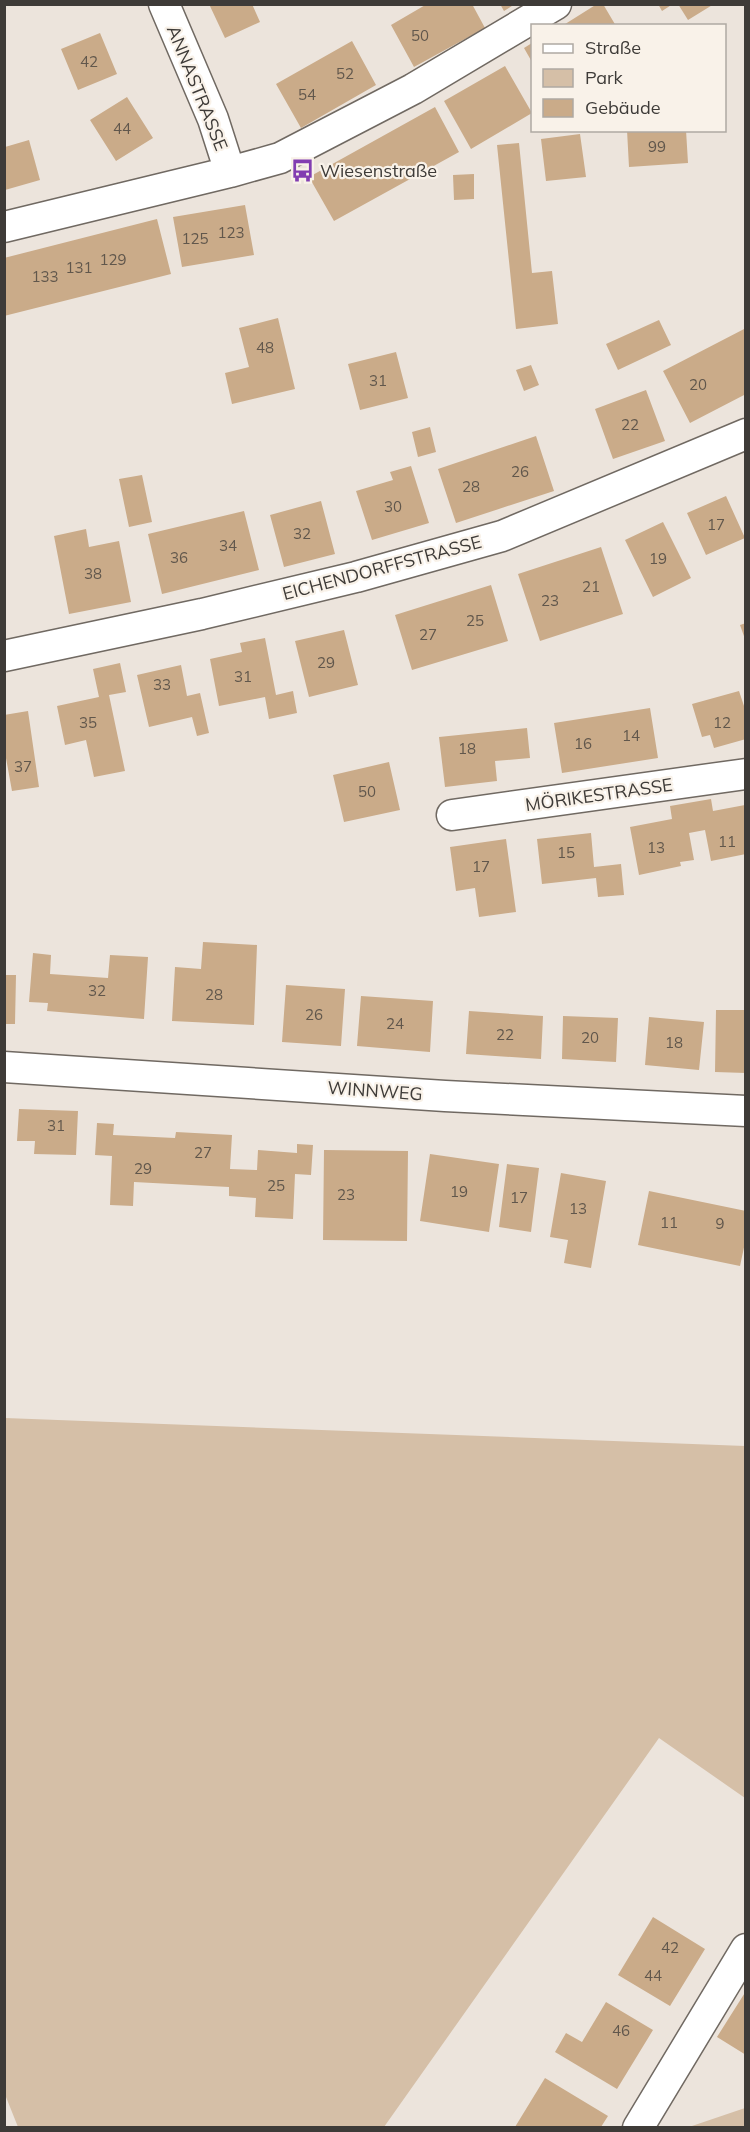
<svg xmlns="http://www.w3.org/2000/svg" width="750" height="2132" font-family="Mulish,sans-serif">
<style>
.green{fill:#d5bfa7}
.building{fill:#caab89}
.lines{fill:none;stroke-linecap:round;stroke-linejoin:round}
.street-casing{stroke:#706962;stroke-width:33}
.street{stroke:#fff;stroke-width:30}
.labels{text-anchor:middle;stroke-width:4.5;stroke-linejoin:round;paint-order:stroke}
.number-label{font-size:15px;fill:#61574c}
.street-label{font-size:18px;fill:#3e3b38;stroke:#f9f2e9}
.poi-label{font-size:18px;fill:#3e3b38;stroke:#f9f2e9;text-anchor:start}
</style>
<rect width="100%" height="100%" fill="#ece4dc"/>
<path class="green" d="M5,1418L745,1446V1798L659,1738L384,2127H18L4,2092Z
M745,2108V2127H689Z"/>
<path class="building" d="M209,4H252L260,22L225,38Z
M427,4H472L485,28L414,67L391,25Z
M500,4H515L504,11Z
M597,4H603L616,26H562Z
M658,4H673L662,11Z
M678,4H714L688,20Z
M100,33L117,74L78,90L61,49Z
M352,41L376,85L301,128L276,84Z
M532,43V62L524,48Z
M505,66L532,113L471,149L444,101Z
M127,97L153,138L116,161L90,120Z
M435,107L459,152L334,221L309,177Z
M627,130H686L688,163L629,167Z
M580,134L586,177L546,181L541,139Z
M29,140L40,180L5,190V147Z
M519,143L532,273L552,271L558,324L516,329L497,145Z
M474,174V199L454,200L453,175Z
M245,205L254,255L182,267L173,217Z
M157,219L171,274L4,316V258Z
M278,318L295,389L232,404L225,373L249,367L239,328Z
M659,320L671,345L618,370L606,344Z
M746,328V394L690,423L663,371Z
M396,352L408,398L360,410L348,364Z
M531,365L539,385L524,391L516,370Z
M646,390L665,441L613,459L595,409Z
M430,427L436,452L418,457L412,432Z
M536,436L554,491L456,523L438,469Z
M411,466L429,523L372,540L356,491L393,480L390,472Z
M142,475L152,522L129,527L119,479Z
M726,496L745,538L706,555L687,513Z
M321,501L335,554L284,567L270,515Z
M244,511L259,570L162,594L148,534Z
M663,522L691,578L653,597L625,540Z
M86,529L89,547L119,541L131,602L69,614L54,536Z
M601,547L623,614L540,641L518,574Z
M491,585L508,641L412,670L395,615Z
M746,623V639H745L740,625Z
M344,630L358,685L309,697L295,641Z
M265,638L276,695L293,691L297,713L269,719L265,697L219,706L210,659L242,652L240,643Z
M120,663L126,692L109,695L125,771L94,777L86,740L65,745L57,706L99,697L93,669Z
M181,665L187,696L200,693L209,733L197,736L192,717L149,727L137,675Z
M739,691L746,712V739L714,748L710,735L702,737L692,704Z
M650,708L658,758L562,773L554,723Z
M28,711L39,787L12,791L4,747V715Z
M527,728L530,758L495,761L497,781L445,787L439,737Z
M389,762L400,810L344,822L333,775Z
M711,799L713,811L745,805L746,854L711,861L705,830L689,833L694,860L680,862L681,866L639,875L630,827L672,819L670,806Z
M591,833L594,867L621,864L624,895L598,897L596,878L542,884L537,839Z
M506,839L516,912L479,917L475,888L456,891L450,847Z
M203,942L257,945L254,1025L172,1021L175,967L201,969Z
M33,953L51,955L50,974L108,978L110,955L148,957L144,1019L47,1011L48,1003L29,1002Z
M4,975H16L15,1024H4Z
M286,985L345,989L341,1046L282,1042Z
M361,996L433,1001L430,1052L357,1046Z
M716,1010H746V1073L715,1072Z
M469,1011L543,1016L541,1059L466,1054Z
M563,1016L618,1018L616,1062L562,1059Z
M649,1017L704,1022L699,1070L645,1065Z
M19,1109L78,1111L76,1155L34,1154L35,1141H17Z
M97,1123L114,1124L113,1135L175,1138L176,1132L232,1135L230,1169L257,1170L258,1150L297,1153V1144L313,1145L311,1175L295,1174L293,1219L255,1217L256,1198L229,1196V1187L134,1182L133,1206L110,1205L112,1156L95,1155Z
M324,1150L408,1151L407,1241L323,1240Z
M430,1154L499,1164L489,1232L420,1221Z
M507,1164L539,1168L531,1232L499,1227Z
M561,1173L606,1181L591,1268L564,1263L568,1240L550,1237Z
M649,1191L746,1211V1238L740,1266L638,1245Z
M653,1917L705,1949L670,2006L618,1975Z
M746,1991V2055L717,2037Z
M606,2002L653,2030L617,2089L555,2052L566,2033L582,2042Z
M545,2078L608,2116L601,2127H515Z"/>
<g class="lines">
<defs>
<path id="street" d="M164,4L213,119L230,172
M4,227L230,172L280,158L413,89L556,4
M4,656L202,614L356,577L502,536L746,434
M452,815L746,774
M4,1067L445,1096L746,1111
M638,2128L746,1949"/>
</defs>
<use href="#street" class="street-casing"/>
<use href="#street" class="street"/>
</g>
<defs>
<symbol id="bus-bare" viewBox="-9 -9 18 18"><path d="M-5-6H5V4H4V6H2V4H-2V6H-4V4H-5ZM-3.5-4V0h7V-4ZM-3.5 1.2v1.5H-2V1.2ZM2 1.2v1.5H3.5V1.2Z" fill="#823db1" stroke="#f9f2e9" stroke-width="2.5" paint-order="stroke"/></symbol>
</defs>
<g fill-rule="evenodd">
<use href="#bus-bare" x="286" y="154" width="33" height="33"/>
</g>
<g class="labels">
<g class="number-label">
<text x="420" y="41">50</text>
<text x="89" y="67">42</text>
<text x="345" y="79">52</text>
<text x="307" y="100">54</text>
<text x="122" y="134">44</text>
<text x="657" y="152">99</text>
<text x="231" y="238">123</text>
<text x="195" y="244">125</text>
<text x="113" y="265">129</text>
<text x="79" y="273">131</text>
<text x="45" y="282">133</text>
<text x="265" y="353">48</text>
<text x="378" y="386">31</text>
<text x="698" y="390">20</text>
<text x="630" y="430">22</text>
<text x="520" y="477">26</text>
<text x="471" y="492">28</text>
<text x="393" y="512">30</text>
<text x="716" y="530">17</text>
<text x="302" y="539">32</text>
<text x="228" y="551">34</text>
<text x="179" y="563">36</text>
<text x="658" y="564">19</text>
<text x="93" y="579">38</text>
<text x="591" y="592">21</text>
<text x="550" y="606">23</text>
<text x="475" y="626">25</text>
<text x="428" y="640">27</text>
<text x="326" y="668">29</text>
<text x="243" y="682">31</text>
<text x="162" y="690">33</text>
<text x="88" y="728">35</text>
<text x="722" y="728">12</text>
<text x="631" y="741">14</text>
<text x="583" y="749">16</text>
<text x="467" y="754">18</text>
<text x="23" y="772">37</text>
<text x="367" y="797">50</text>
<text x="727" y="847">11</text>
<text x="656" y="853">13</text>
<text x="566" y="858">15</text>
<text x="481" y="872">17</text>
<text x="97" y="996">32</text>
<text x="214" y="1000">28</text>
<text x="314" y="1020">26</text>
<text x="395" y="1029">24</text>
<text x="505" y="1040">22</text>
<text x="590" y="1043">20</text>
<text x="674" y="1048">18</text>
<text x="56" y="1131">31</text>
<text x="203" y="1158">27</text>
<text x="143" y="1174">29</text>
<text x="276" y="1191">25</text>
<text x="459" y="1197">19</text>
<text x="346" y="1200">23</text>
<text x="519" y="1203">17</text>
<text x="578" y="1214">13</text>
<text x="669" y="1228">11</text>
<text x="720" y="1229">9</text>
<text x="670" y="1953">42</text>
<text x="653" y="1981">44</text>
<text x="621" y="2036">46</text>
</g>
<g class="street-label">
<text transform="translate(197 88) rotate(68)" y="6">ANNASTRASSE</text>
<text transform="translate(382 568) rotate(-15)" y="6">EICHENDORFFSTRASSE</text>
<text transform="translate(599 795) rotate(-8)" y="6">MÖRIKESTRASSE</text>
<text transform="translate(375 1091) rotate(4)" y="6">WINNWEG</text>
</g>
<g class="poi-label">
<text x="320" y="177">Wiesenstraße</text>
</g>
</g>
<rect width="750" height="2132" fill="none" stroke="#3e3b38" stroke-width="12"/>
<rect x="531" y="24" width="195" height="108" fill="#f9f2e9" stroke="#aea9a2" stroke-width="1.5"/>
<rect x="543" y="44" width="30" height="9" fill="#ffffff" stroke="#aea9a2" stroke-width="1.5"/>
<text x="585" y="54" font-size="18" fill="#3e3b38">Straße</text>
<rect x="543" y="69" width="30" height="18" fill="#d5bfa7" stroke="#aea9a2" stroke-width="1.5"/>
<text x="585" y="84" font-size="18" fill="#3e3b38">Park</text>
<rect x="543" y="99" width="30" height="18" fill="#caab89" stroke="#aea9a2" stroke-width="1.5"/>
<text x="585" y="114" font-size="18" fill="#3e3b38">Gebäude</text>
</svg>
